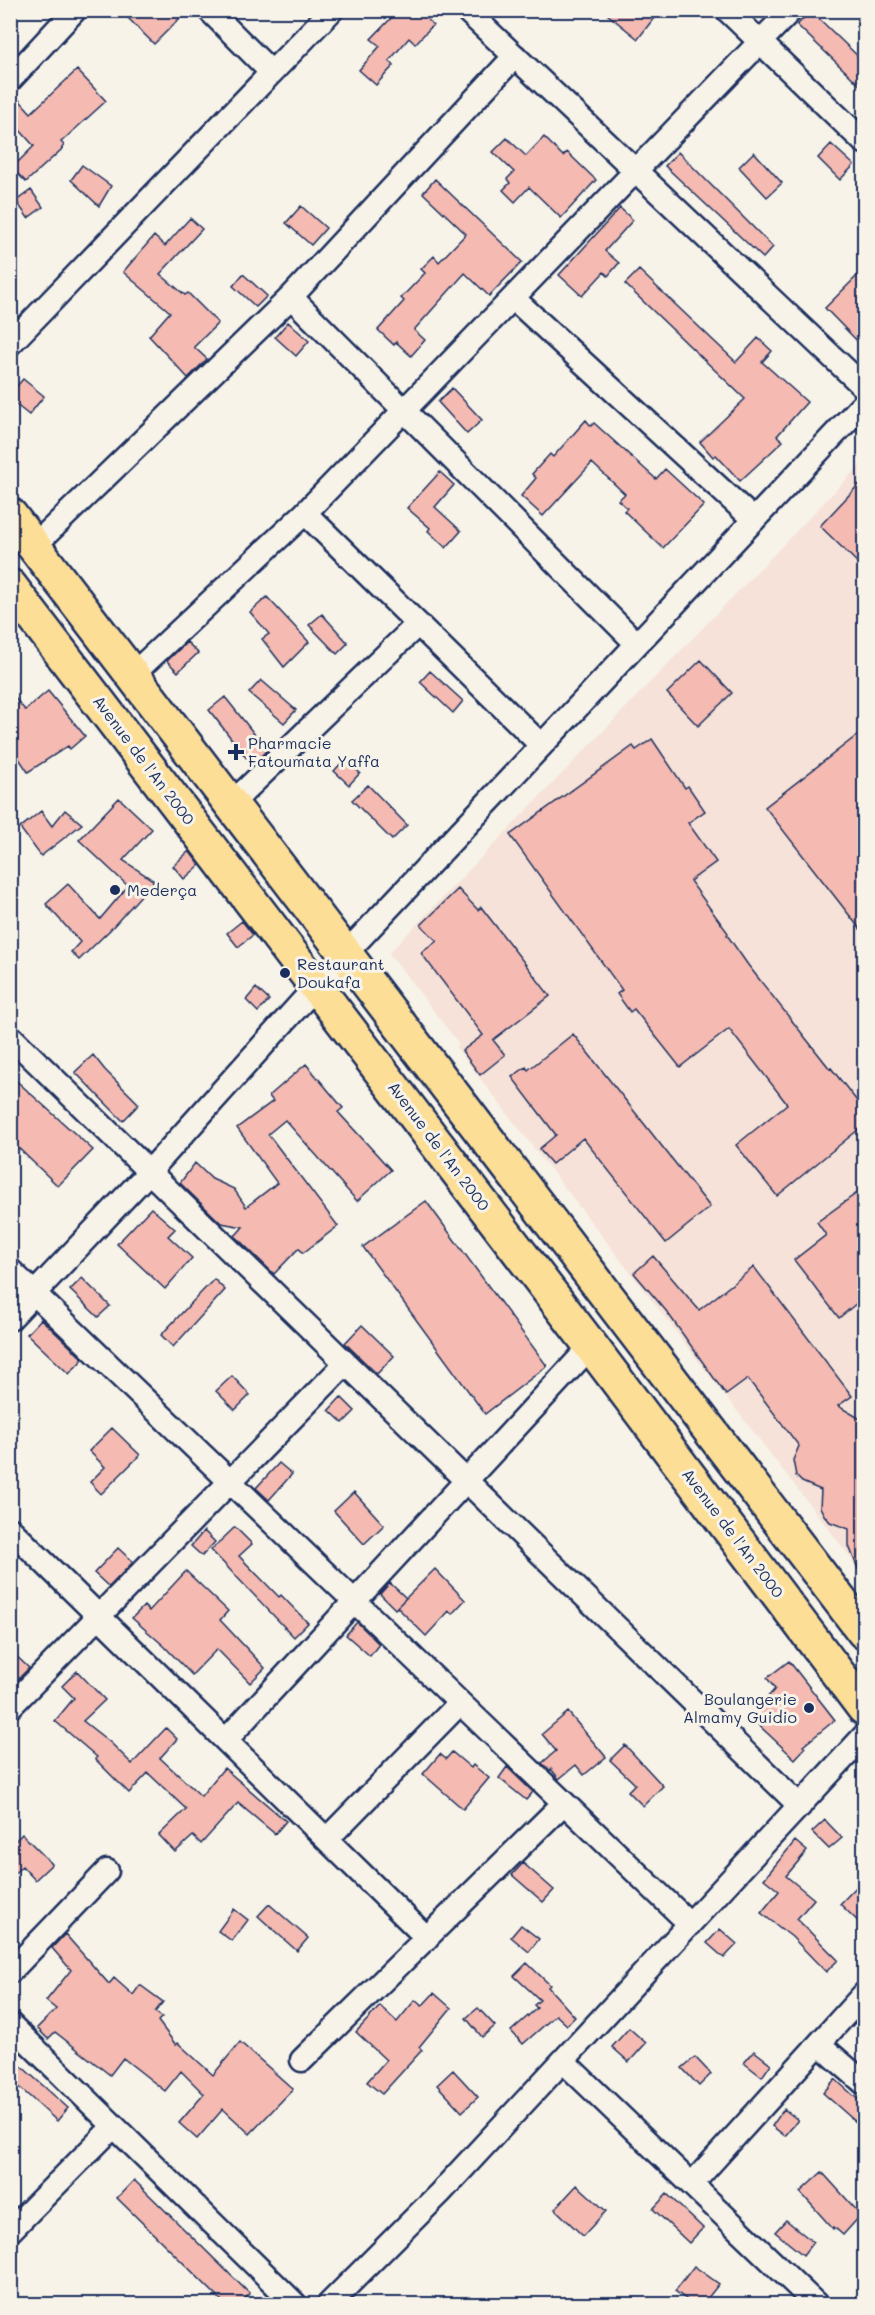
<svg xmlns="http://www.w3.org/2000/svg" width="875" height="2315" font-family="Mali,sans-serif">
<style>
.built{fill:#f6e2d8}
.building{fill:#f5bab1;stroke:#1b2f5e;stroke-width:1.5}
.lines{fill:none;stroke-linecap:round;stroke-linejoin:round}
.street-casing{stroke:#1b2f5e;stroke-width:27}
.primary-casing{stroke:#1b2f5e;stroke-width:38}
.street{stroke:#f7f3e8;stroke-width:22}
.primary{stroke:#fdde96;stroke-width:33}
.poi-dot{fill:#1b2f5e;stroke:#f7f3e8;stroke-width:2}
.labels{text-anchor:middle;stroke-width:6;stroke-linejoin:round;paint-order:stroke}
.poi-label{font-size:16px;fill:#1b2f5e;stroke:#f7f3e8;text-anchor:start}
.street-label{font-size:16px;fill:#1b2f5e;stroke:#f7f3e8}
</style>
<rect width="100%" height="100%" fill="#f7f3e8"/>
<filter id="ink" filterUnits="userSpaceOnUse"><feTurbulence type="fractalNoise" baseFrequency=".0167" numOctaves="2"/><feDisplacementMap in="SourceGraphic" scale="12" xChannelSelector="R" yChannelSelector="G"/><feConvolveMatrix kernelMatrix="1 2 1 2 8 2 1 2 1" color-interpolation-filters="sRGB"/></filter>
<g filter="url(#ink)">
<path class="built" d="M864,461V1575L456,1047L459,1044L389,953Z"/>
<path class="building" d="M120,10H188L154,44Z
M399,10H418L433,25L415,44L409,38L389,61L394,65L376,85L359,70L380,46L371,39Z
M602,10H660L638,39Z
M811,11L864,62V89L797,25Z
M77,70L106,101L61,142L64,145L61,150L26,182L12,168L34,146L10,119V93H13L31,113Z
M544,137L563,156L567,152L596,180L561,218L529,187L515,202L503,190L510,183L507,179L514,172L493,152L507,138L526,156Z
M831,144L854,165L840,180L818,158Z
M678,152L773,247L763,258L665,166Z
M754,152L782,183L767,197L739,167Z
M82,165L111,186L99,206L71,180Z
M435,179L522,262L489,296L465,273L414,330L425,340L411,356L396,342L394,345L378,330L404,301L401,298L425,273L421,269L434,256L439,262L466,234L423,193Z
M31,190L43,207L28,218L16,201Z
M301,206L326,228L311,245L286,223Z
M620,208L633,220L605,251L619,263L608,276L604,272L582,296L559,275Z
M190,218L202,229L160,274L185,295L188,293L218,323L194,347L207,359L188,378L149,336L170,312L123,272L154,236L165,246Z
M864,269V348L825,308Z
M639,270L736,362L758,338L772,351L762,362L807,402L777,436L783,441L740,481L716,455L713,457L700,442L745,399L625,284Z
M243,274L267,296L256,307L233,286Z
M288,322L309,341L296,356L275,337Z
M23,379L44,396L29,415L10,400V394Z
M452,388L482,420L467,434L438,402Z
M586,420L591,426L594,423L656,479L665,469L704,505L663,548L624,511L627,508L618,500L625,494L592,463L543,516L521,496L536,478L532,474L550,454L553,457Z
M440,472L454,485L435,507L461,531L446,548L428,531L430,528L407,508Z
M864,479V569L820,526Z
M267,597L309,642L284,667L262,639L269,634L250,612Z
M322,614L348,643L337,654L309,625Z
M187,642L198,653L178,672L167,661Z
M701,660L732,693L698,726L667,693Z
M430,671L463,701L453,713L420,682Z
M261,680L296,710L284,723L249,693Z
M48,691L85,736L70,749L68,746L28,772L10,745V692L25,710Z
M225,697L267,750L252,765L209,710Z
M864,730V934L765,807Z
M652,739L685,788L688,786L705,811L688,823L716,862L690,881L728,933L727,935L748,965L830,1069L831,1068L864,1110V1125L777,1196L736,1145L787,1104L729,1029L680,1067L634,1009L630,1012L617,994L622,990L510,835L633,746L636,750Z
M345,759L360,773L349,785L334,771Z
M368,785L407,825L392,840L352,800Z
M119,798L152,829L123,860L154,881L110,930L79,960L71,952L80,942L46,904L68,884L100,919L128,886L79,840Z
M65,810L82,824L41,856L20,828L41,811L52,826Z
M189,851L200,865L184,879L173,866Z
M458,889L478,910L481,907L550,996L493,1040L505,1055L480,1075L462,1051L483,1035L421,953L437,941L421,925Z
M242,921L253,935L238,947L227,933Z
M256,988L269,1000L258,1012L246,1000Z
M573,1034L710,1207L666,1243L583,1138L552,1164L539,1149L556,1135L512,1077L526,1067L528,1070Z
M93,1055L105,1070L139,1104L123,1121L75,1072Z
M306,1064L343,1108L338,1112L391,1170L357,1201L285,1120L268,1134L338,1226L303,1253L299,1248L274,1274L235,1236L243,1227L221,1223L180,1183L195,1163L212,1179L234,1189L246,1207L277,1183L237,1128L273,1101L269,1096Z
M10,1075L93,1150L58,1186L10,1140Z
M864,1188V1297L839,1318L794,1260L826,1235L817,1222Z
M426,1201L547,1366L485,1414L363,1247Z
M151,1208L175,1229L168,1236L192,1258L165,1289L117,1244Z
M653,1256L699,1310L754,1267L852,1396L838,1406L864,1421V1584L849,1546V1529L830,1522L824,1515L820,1507L821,1490L802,1482L796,1476L793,1460L799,1446L748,1379L726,1395L667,1312L634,1273Z
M82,1278L110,1306L98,1317L70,1290Z
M214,1279L225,1290L173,1347L161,1335Z
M41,1319L83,1359L69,1374L27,1334Z
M362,1325L394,1356L377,1374L345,1343Z
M232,1376L250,1395L235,1410L216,1391Z
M341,1397L355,1411L343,1423L329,1410Z
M112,1428L140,1455L101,1494L90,1482L105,1467L89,1451Z
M279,1463L292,1474L269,1500L256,1488Z
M354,1492L384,1525L364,1544L334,1511Z
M235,1527L252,1544L239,1556L279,1597L281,1595L308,1623L294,1637L211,1550Z
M204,1531L215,1542L202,1556L191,1546Z
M118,1548L133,1562L109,1587L94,1573Z
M435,1569L465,1600L452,1614L449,1611L426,1636L397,1607Z
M186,1571L228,1611L220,1620L265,1668L250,1683L217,1649L192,1675L164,1646L132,1618L144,1606L149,1611Z
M390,1583L406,1598L395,1609L380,1594Z
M357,1622L379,1644L370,1656L346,1635Z
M10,1650L29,1668L10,1687Z
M789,1661L835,1720L803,1746L805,1748L795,1759L750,1717L775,1689L767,1678Z
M77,1671L105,1700L83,1721L111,1743L132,1764L166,1728L177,1739L160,1758L201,1796L224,1768L286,1821L275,1834L238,1803L201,1844L193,1836L175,1852L159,1835L186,1809L148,1773L129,1793L95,1759L97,1757L55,1721L74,1698L62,1686Z
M568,1712L606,1757L584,1775L576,1765L559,1779L551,1769L550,1771L542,1763L556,1751L542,1734Z
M625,1745L663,1786L643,1806L628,1791L635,1784L610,1760Z
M452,1752L471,1768L473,1765L489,1778L463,1809L423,1774L440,1754L446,1759Z
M507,1767L533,1792L526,1800L499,1778Z
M825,1820L842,1838L829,1849L812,1832Z
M22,1834L52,1864L35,1880L22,1866L10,1878V1846Z
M795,1841L807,1851L786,1876L814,1899L797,1919L838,1960L826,1972L792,1937L761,1913L779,1891L764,1879Z
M523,1863L554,1890L543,1902L512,1875Z
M864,1879V1927L840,1904Z
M269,1904L308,1938L297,1951L258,1916Z
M234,1909L248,1920L232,1941L218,1931Z
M521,1925L539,1939L529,1952L511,1937Z
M720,1929L737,1944L724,1958L707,1943Z
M65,1934L109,1984L114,1978L133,1995L140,1985L163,2002L155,2012L162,2017L158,2021L176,2045L178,2043L213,2075L240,2042L293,2089L250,2134L223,2109L197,2139L179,2123L204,2094L181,2071L165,2091L123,2058L110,2075L55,2032L48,2039L37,2028L56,2009L46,2001L71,1970L52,1948Z
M527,1963L550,1985L548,1987L575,2017L567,2025L556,2015L523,2044L511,2031L537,2008L534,2005L540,2000L514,1976Z
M434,1993L451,2008L419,2047L422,2050L382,2094L367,2082L386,2060L356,2032L380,2006L397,2022L415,2000L422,2006Z
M478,2008L495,2026L482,2037L466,2018Z
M629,2028L646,2043L629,2062L612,2047Z
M754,2051L771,2064L762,2077L744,2063Z
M10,2056L68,2108L57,2121L10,2079Z
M695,2057L711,2074L699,2086L682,2068Z
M453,2070L478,2097L462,2112L437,2085Z
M835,2079L864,2105V2115L857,2123L823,2093Z
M784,2109L798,2120L785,2136L772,2126Z
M822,2172L861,2215L843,2235L834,2227L833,2229L800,2192Z
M134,2180L250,2294L239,2304H225L117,2198Z
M577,2185L606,2211L583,2236L555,2209Z
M667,2194L703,2228L689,2243L653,2209Z
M786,2220L813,2242L803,2255L775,2232Z
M694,2266L719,2284L703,2304H693L675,2291Z"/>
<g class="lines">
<defs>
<path id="street" d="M209,10L271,72
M466,10L864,387
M727,10L864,142
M10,80L75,10
M291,297L637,644
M513,298L754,520
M10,344L332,10
M305,513L541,745
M34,546L291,297L515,56
M131,676L305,513L791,10
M231,804L418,624
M10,1036L800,1806
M10,1270L690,1924
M10,1319L149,1172L346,953L864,403
M10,1529L427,1938
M10,1707L345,1364
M226,1740L591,1346
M327,1839L460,1703
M10,1972L107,1871
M10,2024L295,2304
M819,2044L864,2083
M302,2060L564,1803
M563,2061L816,2304
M692,2184L864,1994
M10,2231L114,2126
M329,2304L440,2193L864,1736"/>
<path id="primary" d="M10,515L864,1632
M10,586L591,1346L864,1708"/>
</defs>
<use href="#street" class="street-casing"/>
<use href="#primary" class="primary-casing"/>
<use href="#street" class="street"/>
<use href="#primary" class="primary"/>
</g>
</g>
<g class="poi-dot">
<path d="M233 743h6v6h6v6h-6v6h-6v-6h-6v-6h6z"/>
<circle cx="115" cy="890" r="6"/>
<circle cx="285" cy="973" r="6"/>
<circle cx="809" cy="1708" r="6"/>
</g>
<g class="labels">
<g class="poi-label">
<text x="248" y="749">Pharmacie<tspan x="248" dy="18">Fatoumata Yaffa</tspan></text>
<text x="127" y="896">Mederça</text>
<text x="297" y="970">Restaurant<tspan x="297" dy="18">Doukafa</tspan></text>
<text x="797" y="1705" text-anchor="end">Boulangerie<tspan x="797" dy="18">Almamy Guidio</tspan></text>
</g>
<g class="street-label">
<text transform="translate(144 760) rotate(53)" y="6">Avenue de l'An 2000</text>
<text transform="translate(439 1146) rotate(53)" y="6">Avenue de l'An 2000</text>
<text transform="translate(733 1533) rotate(53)" y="6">Avenue de l'An 2000</text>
</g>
</g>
<rect width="875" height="2315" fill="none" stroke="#f7f3e8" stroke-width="36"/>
<rect x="18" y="18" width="839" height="2279" fill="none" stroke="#1b2f5e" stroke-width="2" filter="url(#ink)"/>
</svg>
